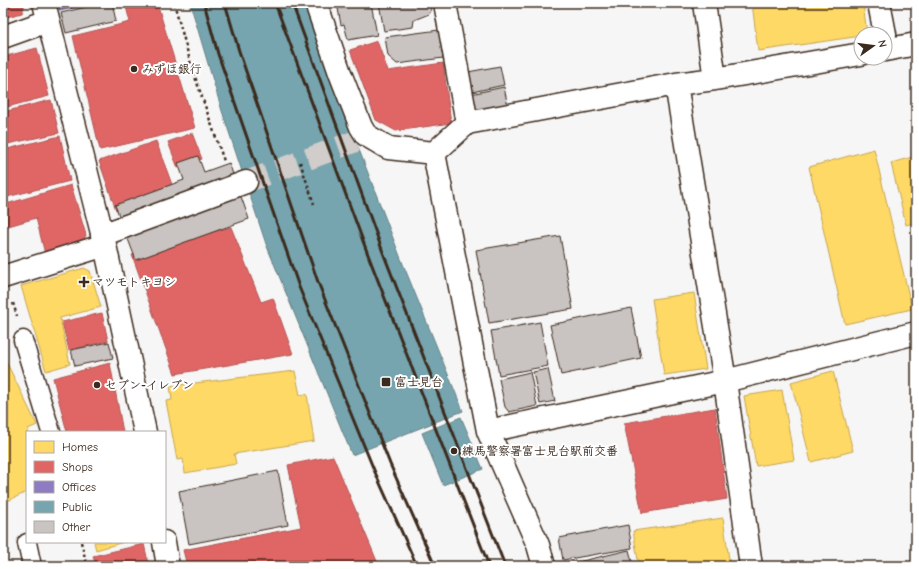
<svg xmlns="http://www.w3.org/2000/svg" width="919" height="569" font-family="'Comic Neue','Klee One',sans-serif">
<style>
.homes{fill:#ffd966;stroke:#c4a450}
.shops{fill:#e06666;stroke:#ae5450}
.offices{fill:#8e7cc3;stroke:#756392}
.public{fill:#76a5af;stroke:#648084}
.building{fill:#c9c3c1;stroke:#3b2a1e}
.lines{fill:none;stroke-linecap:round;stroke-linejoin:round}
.pedestrian-tunnel{stroke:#d1cdcb;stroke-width:22;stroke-dasharray:22 11;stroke-linecap:butt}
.service-casing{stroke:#3b2a1e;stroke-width:21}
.pedestrian-casing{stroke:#3b2a1e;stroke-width:25}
.minor-casing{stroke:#3b2a1e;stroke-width:25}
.path{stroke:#3b2a1e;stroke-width:2.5;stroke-dasharray:3 3;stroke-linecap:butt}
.service{stroke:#fff;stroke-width:18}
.pedestrian{stroke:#fff;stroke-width:22}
.minor{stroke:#fff;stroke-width:22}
.rail{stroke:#3b2a1e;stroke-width:3}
.poi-dot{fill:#3b2a1e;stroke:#fff;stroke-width:1.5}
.labels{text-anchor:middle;stroke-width:4;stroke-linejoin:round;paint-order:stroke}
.poi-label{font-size:12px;font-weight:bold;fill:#3b2a1e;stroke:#fff;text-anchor:start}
</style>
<rect width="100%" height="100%" fill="#f7f6f6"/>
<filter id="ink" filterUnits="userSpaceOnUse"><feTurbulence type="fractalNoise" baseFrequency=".025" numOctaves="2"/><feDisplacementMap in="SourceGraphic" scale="8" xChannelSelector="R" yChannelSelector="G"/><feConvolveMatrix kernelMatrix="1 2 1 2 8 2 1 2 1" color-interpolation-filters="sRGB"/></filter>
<g filter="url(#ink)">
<path class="homes" d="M752,3H863L867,34H861V36L758,51Z
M874,149L912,309L845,324L809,167Z
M916,156V222L906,225L891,163Z
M916,242V264L912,243Z
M84,268L90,271L101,307L60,318L70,364L46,371L21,286Z
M694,293L706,369L664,375L652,299Z
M3,355L37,425L28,429L29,432H27V492L3,503Z
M295,371L300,395L307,394L314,441L234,454L236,464L185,473L183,459L177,460L166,401L172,400L170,386Z
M833,371L853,451L811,462L791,382Z
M782,390L794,460L756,466L744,396Z
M723,518L730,566H639L633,531Z
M94,542H124L96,550Z"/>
<path class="shops" d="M3,3H25L22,13L3,18Z
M125,3H157L195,128L100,150L73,36L130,22Z
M377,41L388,71L443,63L451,123L396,131L376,120L350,50Z
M37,48L49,96L3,108V57Z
M51,100L59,133L3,145V112Z
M192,133L202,159L178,168L168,142Z
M60,136L70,181L3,198V150Z
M156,141L174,190L116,210L99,161Z
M71,185L86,235L82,244L45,254L36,218L5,227L3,220V205Z
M231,227L261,302L273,298L293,354L175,374L132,255Z
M102,313L108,341L69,350L62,322Z
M3,326L7,338L3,340Z
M110,363L123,432H67L53,378Z
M715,408L727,499L642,513L624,423Z
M333,456L379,566H187L183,550L301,527L288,465Z
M144,544L149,566H96L93,556Z"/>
<path class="offices" d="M58,3H93L60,11Z"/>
<path class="public" d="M190,3H306L323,56L403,264L463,411L352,455L266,244L222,111Z
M461,417L483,469L443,485L422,433Z"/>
<path class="building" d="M103,3H112L116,21L66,33L61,13Z
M337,3H371L377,35L348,40L344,24L341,25Z
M379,3H430L431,11L429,14L414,20L413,27L384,31Z
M439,30L443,58L397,64L388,56L385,37Z
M500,66L504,85L472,92L468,72Z
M504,87L508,107L481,113L475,109L471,94Z
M198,156L204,172L229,163L249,219L136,260L115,205L184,180L178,163Z
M560,236L573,309L489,323L476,250Z
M631,308L641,358L561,375L550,325Z
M540,322L548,366L499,375L491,331Z
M109,342L113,358L75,366L71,350Z
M548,369L555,401L540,404L533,372Z
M530,372L537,406L509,412L505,407L499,379Z
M278,471L288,525L189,544L179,491Z
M628,525L632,548L563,560L559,538Z
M629,550L633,566H565V565Z"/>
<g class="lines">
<path class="pedestrian-tunnel" d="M246,182L356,141"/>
<defs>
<path id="service" d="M23,340L51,432
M27,543L32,566"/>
<path id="pedestrian" d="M102,235L246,182"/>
<path id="minor" d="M44,3L105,245L145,432
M316,3L340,73L361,127L366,135L388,148L434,153L467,123L445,3
M704,3L715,79
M879,3L885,34
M3,37L48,21
M885,50L916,44
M676,84L725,381L751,566
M467,123L676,84L715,79L861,54
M434,153L488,431L538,545L544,566
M3,277L105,245
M488,431L725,381L916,333
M164,542L168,566"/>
</defs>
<use href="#service" class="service-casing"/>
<use href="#pedestrian" class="pedestrian-casing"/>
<use href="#minor" class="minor-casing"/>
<path class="path" d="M174,3L192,68L224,161
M300,162L314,204
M13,303L17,316
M81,542L87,566"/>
<use href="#service" class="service"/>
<use href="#pedestrian" class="pedestrian"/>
<use href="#minor" class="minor"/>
<path class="rail" d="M204,3L218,54L299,287L374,470L417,566
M225,3L239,51L318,282L390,464L435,566
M275,3L370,260L489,566
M292,3L384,255L505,566"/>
</g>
</g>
<g class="poi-dot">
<circle cx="134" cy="69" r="4"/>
<path d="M82 276h4v4h4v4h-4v4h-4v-4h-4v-4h4z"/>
<rect x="381" y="377" width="10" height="10" rx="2"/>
<circle cx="97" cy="385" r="4"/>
<circle cx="454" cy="451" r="4"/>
</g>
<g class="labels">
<g class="poi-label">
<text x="142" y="73">みずほ銀行</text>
<text x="92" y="286">マツモトキヨシ</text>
<text x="395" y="386">富士見台</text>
<text x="105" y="389">セブン-イレブン</text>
<text x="462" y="455">練馬警察署富士見台駅前交番</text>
</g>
</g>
<rect width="919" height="569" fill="none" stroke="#fff" stroke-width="16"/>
<rect x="8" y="8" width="903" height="553" fill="none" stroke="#3b2a1e" stroke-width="1.5" filter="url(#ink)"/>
<rect x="26" y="431" width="140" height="112" fill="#ffffff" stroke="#b1aaa5"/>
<rect x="34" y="441" width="20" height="12" fill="#ffd966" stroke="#b1aaa5"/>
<text x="62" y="451" font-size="12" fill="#3b2a1e">Homes</text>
<rect x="34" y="461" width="20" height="12" fill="#e06666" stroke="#b1aaa5"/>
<text x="62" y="471" font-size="12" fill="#3b2a1e">Shops</text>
<rect x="34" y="481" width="20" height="12" fill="#8e7cc3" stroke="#b1aaa5"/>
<text x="62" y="491" font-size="12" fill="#3b2a1e">Offices</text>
<rect x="34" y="501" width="20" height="12" fill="#76a5af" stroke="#b1aaa5"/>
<text x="62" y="511" font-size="12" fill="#3b2a1e">Public</text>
<rect x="34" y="521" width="20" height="12" fill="#c9c3c1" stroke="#b1aaa5"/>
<text x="62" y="531" font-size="12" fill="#3b2a1e">Other</text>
<g transform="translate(873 46) rotate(76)"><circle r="19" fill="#ffffff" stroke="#b1aaa5"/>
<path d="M0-3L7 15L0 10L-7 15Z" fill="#3b2a1e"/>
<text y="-6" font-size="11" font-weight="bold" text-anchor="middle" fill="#3b2a1e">N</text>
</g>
</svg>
